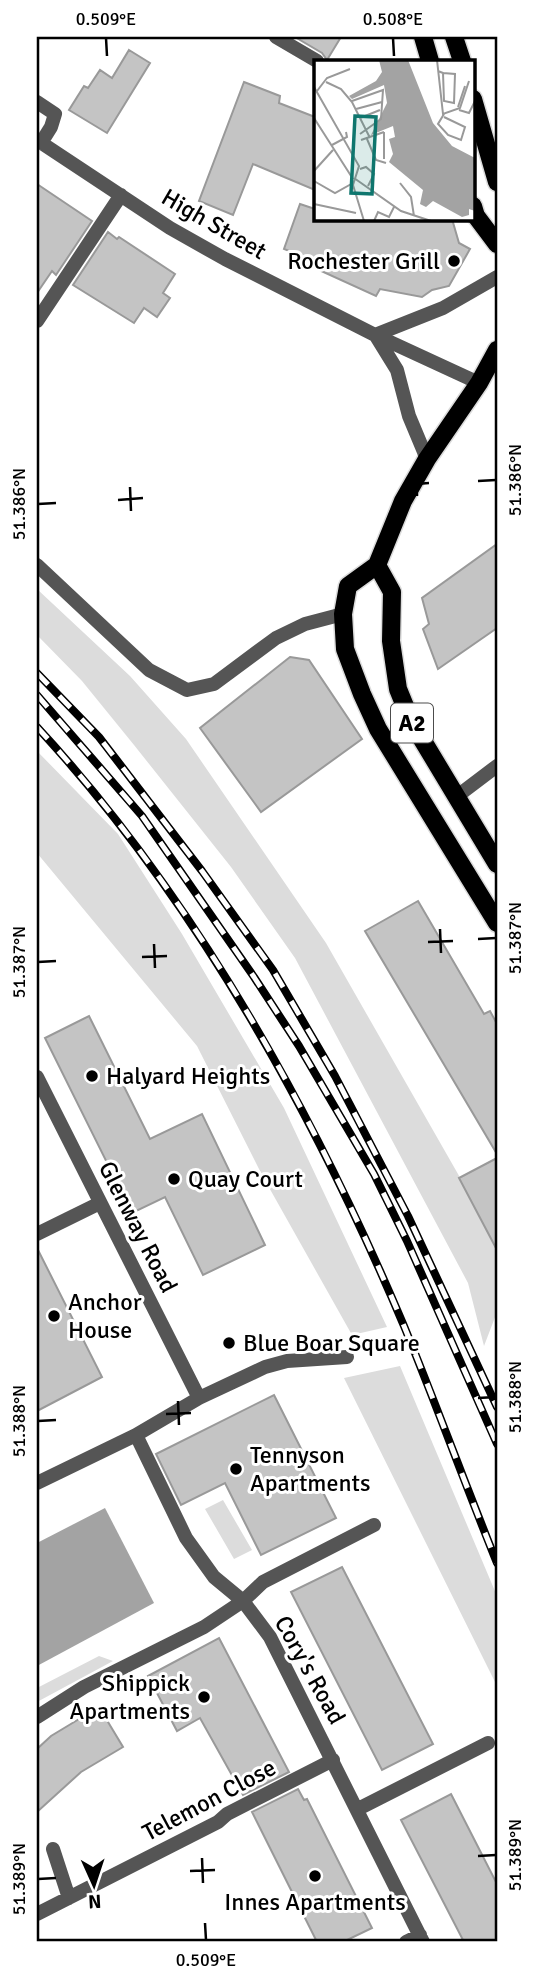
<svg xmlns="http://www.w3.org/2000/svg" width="534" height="1979" font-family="Signika,sans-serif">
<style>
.green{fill:#dcdcdc}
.water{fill:#a3a3a3}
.building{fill:#c4c4c4;stroke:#999;stroke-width:2}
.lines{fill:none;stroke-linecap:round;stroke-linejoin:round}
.primary-casing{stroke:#dbdbdb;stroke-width:21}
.street{stroke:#555;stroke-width:14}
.primary{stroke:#000;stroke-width:18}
.rail-casing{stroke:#000;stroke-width:8}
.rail{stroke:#fff;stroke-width:5;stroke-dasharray:16;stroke-linecap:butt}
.ticks{fill:none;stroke:#000;stroke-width:2.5}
.poi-dot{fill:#000;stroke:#fff;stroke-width:2.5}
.labels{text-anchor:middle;stroke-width:6;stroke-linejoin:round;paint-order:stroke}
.shield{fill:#fff;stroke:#4c4c4c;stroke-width:2}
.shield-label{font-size:23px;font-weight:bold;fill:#000}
.street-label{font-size:24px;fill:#000;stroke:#fff}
.poi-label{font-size:24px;fill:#000;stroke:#fff;text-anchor:start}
.inset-road{fill:none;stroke:#999;stroke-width:2}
.view{fill:#0f766e;fill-opacity:0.15;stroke:#0f766e;stroke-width:3.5}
.inset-edge{fill:none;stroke:#000;stroke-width:3.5}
.neatline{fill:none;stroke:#000;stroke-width:2.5}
.ticks-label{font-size:18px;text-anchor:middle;fill:#000}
</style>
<rect width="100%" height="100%" fill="#fff"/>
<path class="green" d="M37,589L130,676L186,739L326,943L458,1174L497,1249V1312L484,1346L468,1283L295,958L231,867L134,745L82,681L37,635Z
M37,751L118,834L182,934L284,1108L387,1327L352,1335L262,1175L197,1046L37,853Z
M400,1366L497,1596V1686L344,1378Z
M223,1500L252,1550L234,1559L205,1509Z
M99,1656L113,1661L37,1702V1688Z"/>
<path class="water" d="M105,1508L154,1603L37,1666V1543Z"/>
<path class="building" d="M295,37H341L327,60L322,53Z
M129,50L150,63L107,133L69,110L84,86L88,88L100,70L112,78Z
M244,82L280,96L279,103L315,117V190L253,164L233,215L199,201Z
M37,184L92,221L56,275L52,271L37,293Z
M300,204L315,209V219H452L459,243L470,249L449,286L432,290L422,297L380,289L376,296L319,270L322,264L284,249Z
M108,232L117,239L119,237L175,274L163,293L170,298L157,317L144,308L134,323L73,285Z
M497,544V628L438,669L423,629L429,624L422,598Z
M290,657L309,660L362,739L261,812L200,728Z
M418,901L484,1014L490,1011L497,1024V1154L365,931Z
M89,1016L150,1139L202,1114L265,1245L203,1275L165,1197L132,1213L45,1038Z
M497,1158V1250L459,1178Z
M37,1248L102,1377L37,1411Z
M274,1395L336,1518L261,1555L225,1483L181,1505L156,1454Z
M342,1567L433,1744L382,1770L291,1592Z
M219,1638L289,1772L243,1795L200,1718L177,1731L148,1676Z
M99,1707L123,1747L81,1772L37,1812V1749L51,1736Z
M298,1789L304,1800L307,1799L372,1928L343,1942H317L252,1812Z
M451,1794L497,1884V1942H464L401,1820Z"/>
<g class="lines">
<defs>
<path id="primary" d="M423,37L430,61
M454,37L462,61
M473,99L497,182
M473,206L476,216L497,244
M497,350L479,383L427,459L403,501L377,565L348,586L343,614L345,649L362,694L378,729L497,923
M377,565L392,592L391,641L398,689L411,721L497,864"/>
</defs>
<use href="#primary" class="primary-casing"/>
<path class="street" d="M276,37L317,61
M37,102L55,114L51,127L41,143
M37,140L170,228L225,259L375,335L479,383
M37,321L121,195
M375,335L443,308L497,277
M376,336L397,370L409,416L427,459
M37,565L149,670L187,690L214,684L276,638L305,624L343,614
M456,797L497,766
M37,1077L199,1398
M37,1234L100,1203
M136,1435L186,1538L214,1577L243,1601L270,1637L423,1942
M37,1483L136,1435L199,1398L265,1367L287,1361L347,1357
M37,1717L84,1687L204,1627L243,1601L263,1582L374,1525
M358,1809L488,1743
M53,1849L69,1898
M37,1914L218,1822L227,1814L333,1760
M406,1942L420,1935"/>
<use href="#primary" class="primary"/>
<defs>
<path id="rail" d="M37,673L99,737L202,871L273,970L335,1076L408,1216L497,1407
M37,695L142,816L254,977L299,1046L374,1174L407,1241L497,1444
M37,727C196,899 313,1111 404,1326C436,1404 465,1484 497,1563"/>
</defs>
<use href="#rail" class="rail-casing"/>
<use href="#rail" class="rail"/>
</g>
<path class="ticks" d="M106,38L107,56M393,38L394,56M416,472L417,496M478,481L496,480M404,485L429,483M130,487L131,511M118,500L143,498M38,504L56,503M440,929L441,953M478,939L496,938M428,942L453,941M154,944L155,968M142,957L167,956M38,962L56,961M478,1398L496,1397M178,1401L179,1425M166,1414L191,1413M38,1421L56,1420M478,1856L496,1855M202,1858L203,1883M190,1871L215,1870M38,1879L56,1878M205,1923L206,1940"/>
<g class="poi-dot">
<circle cx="454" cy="261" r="7"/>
<circle cx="92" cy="1076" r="7"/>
<circle cx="174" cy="1179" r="7"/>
<circle cx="54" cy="1316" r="7"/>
<circle cx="229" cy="1343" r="7"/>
<circle cx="236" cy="1469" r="7"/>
<circle cx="204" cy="1697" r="7"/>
<circle cx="315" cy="1876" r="7"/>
</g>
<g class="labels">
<rect class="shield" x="391" y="703.5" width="42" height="39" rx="5"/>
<g class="shield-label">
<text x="412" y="731">A2</text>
</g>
<g class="street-label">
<text transform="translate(214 224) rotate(30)" y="8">High Street</text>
<text transform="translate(138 1227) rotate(63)" y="8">Glenway Road</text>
<text transform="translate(310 1670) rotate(61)" y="8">Cory's Road</text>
<text transform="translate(209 1800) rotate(-28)" y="8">Telemon Close</text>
</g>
<g class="poi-label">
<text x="440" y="269" text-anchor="end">Rochester Grill</text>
<text x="106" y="1084">Halyard Heights</text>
<text x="188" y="1187">Quay Court</text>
<text x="68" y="1310">Anchor<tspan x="68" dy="28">House</tspan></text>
<text x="243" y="1351">Blue Boar Square</text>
<text x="250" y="1463">Tennyson<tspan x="250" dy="28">Apartments</tspan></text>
<text x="190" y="1691" text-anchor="end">Shippick<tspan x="190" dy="28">Apartments</tspan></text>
<text x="315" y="1910" text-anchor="middle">Innes Apartments</text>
</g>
</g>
<g transform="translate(314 60)">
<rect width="161" height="161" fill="#fff"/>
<path d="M65,0H94L119,63L138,86L161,98V151L155,149V155L148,157L119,141L112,147L106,144L109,130L75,102L79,94L75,79L81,77L79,66L57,75L73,43L70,25L38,39L35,36L62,21L68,12Z" fill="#a3a3a3"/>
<path class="inset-road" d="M123,0L129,54L146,48L155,21M124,11L129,13L130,41L140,43L141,14L129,13M12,22L27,29L38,42L56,78M0,27L45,106L39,125L50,161M3,31L13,18L36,9M38,41L69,30L67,59L46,74M144,47L151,26M42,49L68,42M145,50L155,53L161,41M130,54L124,64L134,75L147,80L151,67L130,57M0,58L39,119M46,58L66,50M53,79L62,100L72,103M47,80L70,72M18,85L33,77L32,72M70,99V72M46,109L52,107L60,114L54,126M0,111L19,90M40,118L87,151L117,161M0,121L21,133L39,123M86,123L97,137L100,156M0,144L42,153M60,161L64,152L75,157L80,147"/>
<path class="view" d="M41,56L62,57L58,134L37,133Z"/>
<rect width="161" height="161" class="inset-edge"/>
</g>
<rect width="534" height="1979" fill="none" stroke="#ffffff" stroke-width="77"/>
<g transform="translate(94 1885) rotate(177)" stroke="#ffffff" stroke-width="5" paint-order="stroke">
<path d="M0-5L12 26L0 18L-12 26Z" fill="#000000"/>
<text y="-10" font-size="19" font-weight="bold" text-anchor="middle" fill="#000000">N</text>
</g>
<rect x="38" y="38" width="458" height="1902" class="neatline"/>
<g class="ticks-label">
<text x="106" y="25">0.509°E</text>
<text x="393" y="25">0.508°E</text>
<text transform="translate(515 480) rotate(-90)" y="6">51.386°N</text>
<text transform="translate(19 504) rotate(-90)" y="6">51.386°N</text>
<text transform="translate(515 938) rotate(-90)" y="6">51.387°N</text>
<text transform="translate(19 962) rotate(-90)" y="6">51.387°N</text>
<text transform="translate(515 1397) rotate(-90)" y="6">51.388°N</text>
<text transform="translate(19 1421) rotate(-90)" y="6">51.388°N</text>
<text transform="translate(515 1855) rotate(-90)" y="6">51.389°N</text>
<text transform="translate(19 1879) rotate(-90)" y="6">51.389°N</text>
<text x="206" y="1966">0.509°E</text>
</g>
</svg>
